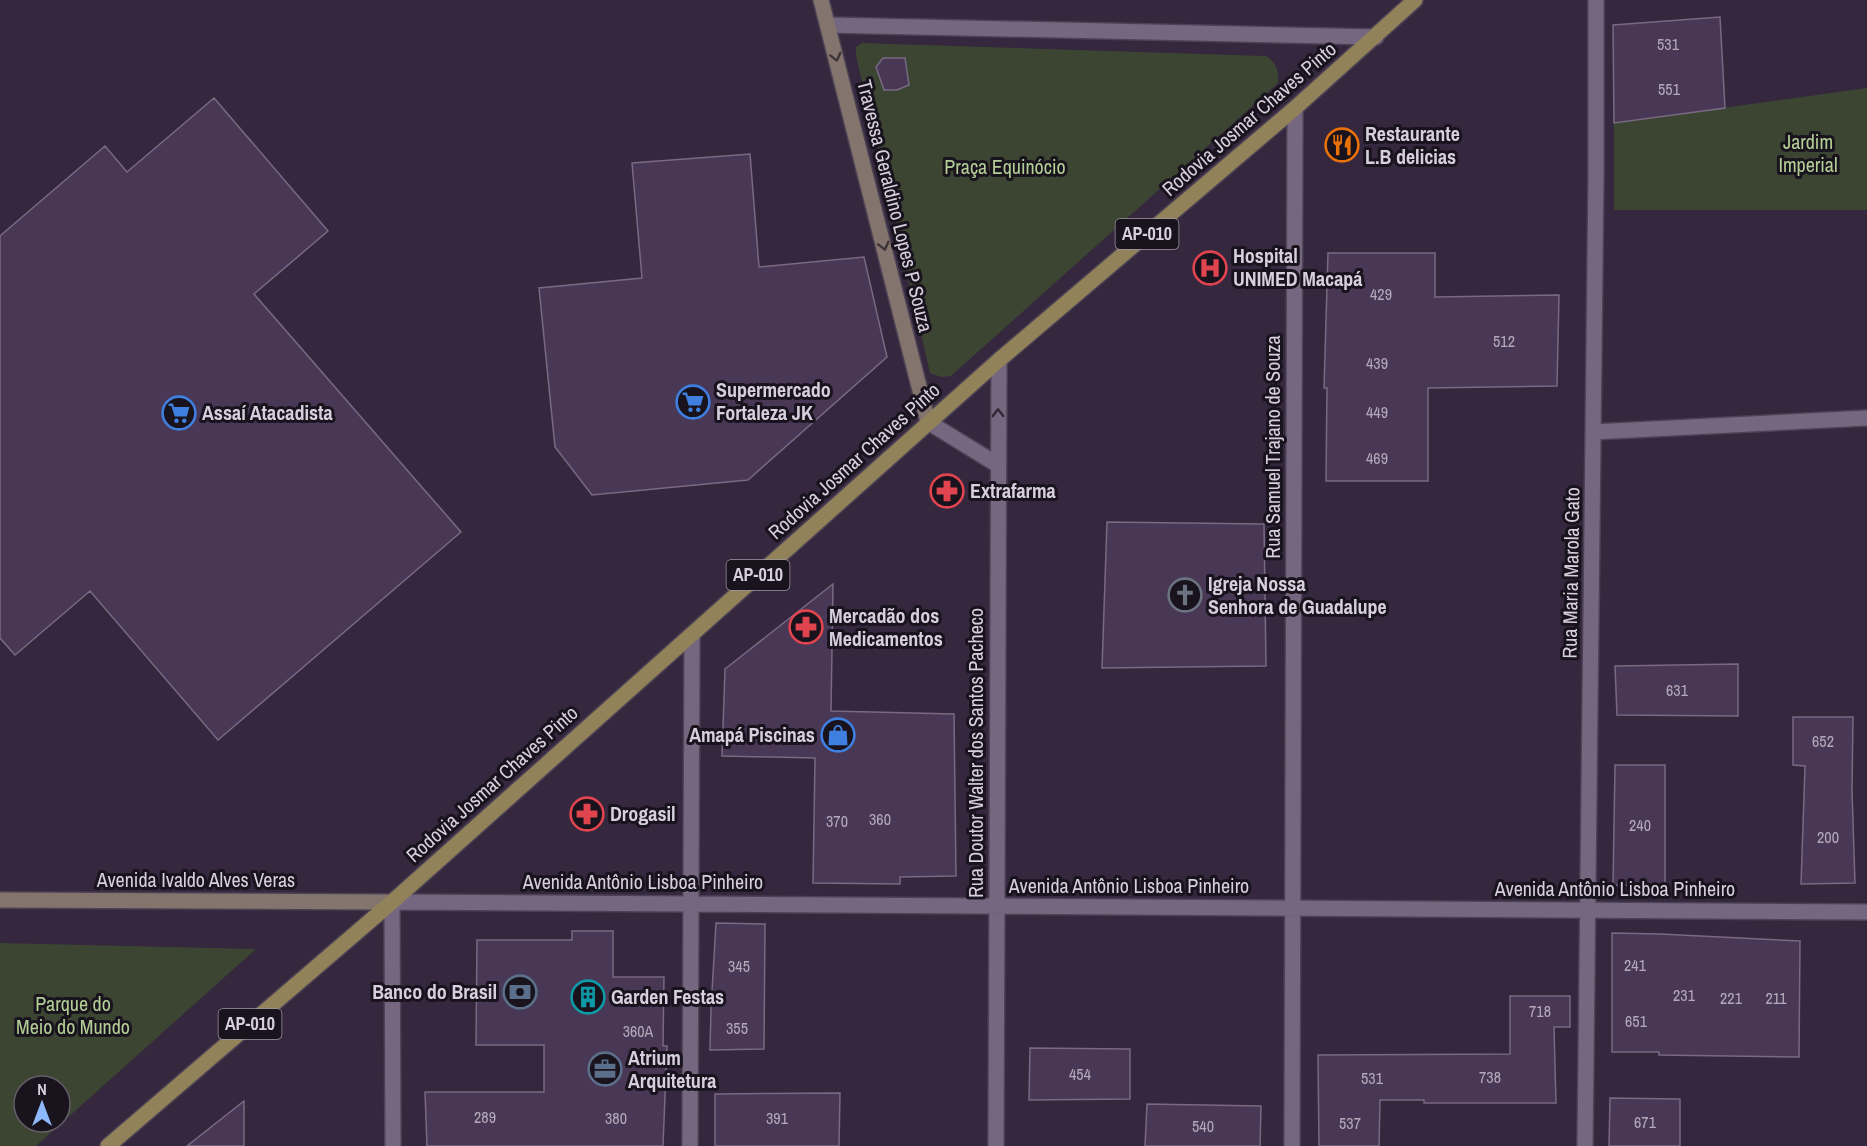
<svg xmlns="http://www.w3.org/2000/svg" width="1867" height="1146" font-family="'Archivo Narrow',sans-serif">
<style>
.green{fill:#3b4532;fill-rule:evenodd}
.building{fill:#493855;stroke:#786a83;stroke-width:1.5}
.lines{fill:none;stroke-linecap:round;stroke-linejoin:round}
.minor-casing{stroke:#4d4254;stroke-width:18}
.secondary-casing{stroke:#4d4254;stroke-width:18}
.primary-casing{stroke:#4d4254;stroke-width:18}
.minor{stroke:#756780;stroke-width:15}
.secondary{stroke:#83746d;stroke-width:15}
.primary{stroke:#91825a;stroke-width:15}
.oneway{stroke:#3e3539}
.oneway2{stroke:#302836}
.labels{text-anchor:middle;stroke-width:6;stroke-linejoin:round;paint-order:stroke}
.number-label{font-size:16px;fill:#b4a9bb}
.shield{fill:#19131d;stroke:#9e97a3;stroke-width:1.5}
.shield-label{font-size:18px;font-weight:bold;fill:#d7cfdd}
.street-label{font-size:20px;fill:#d7cfdd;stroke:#19131d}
.poi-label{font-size:20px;font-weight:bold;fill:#d7cfdd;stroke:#19131d;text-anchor:start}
.park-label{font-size:20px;fill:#b3cf95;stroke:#19131d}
</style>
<rect width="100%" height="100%" fill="#34273e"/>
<path class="green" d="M862,43L1266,56C1277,63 1279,71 1278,83L951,376L941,377L930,373L856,56V47Z
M1867,88V210H1614V123Z
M0,943L256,949L36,1146H0ZM24,1086H60V1122H24Z"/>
<path class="building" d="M1720,17L1725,108L1614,123L1613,25Z
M883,58H905L909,85L897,90H884L876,67Z
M214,98L328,231L254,294L461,532L218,740L90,591L15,655L0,638V236L105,146L127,172Z
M750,154L759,267L864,257L887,357L748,480L592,495L555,447L539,288L642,278L632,163Z
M1328,253H1435V297L1559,295L1557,386L1428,388V481H1326L1327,388H1324Z
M1107,522L1264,524L1266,666L1102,668Z
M833,584L831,711L954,714L956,876L900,877V884L813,883L815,758L722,756L725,669Z
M1738,664V716L1617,715L1615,666Z
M1793,717H1853L1852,790L1855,883L1801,884L1805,766L1793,765Z
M1615,765H1665V886L1613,885Z
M716,923L765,924L764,1049L710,1050L711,1008Z
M572,931H613V977H664L663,1046H667L663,1146H427L425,1092H544V1045H476L477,940H572Z
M1612,933L1660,934L1800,941L1799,1057L1659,1055V1052H1612Z
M1510,996H1570V1027H1554L1556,1103H1424V1100H1380L1379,1146H1319L1318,1055L1510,1054Z
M1030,1048L1130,1049V1099L1029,1100Z
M840,1093L839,1146H715V1094Z
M1610,1098L1680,1099V1146H1609Z
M244,1101V1146H187Z
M1147,1104L1261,1106L1260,1146H1145Z"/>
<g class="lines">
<defs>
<path id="minor" d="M828,25L1376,37
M928,422L998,465
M1593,432L1867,418
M393,1146L392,902L1867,912
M690,1146L692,635
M996,1146L999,360
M1292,1146L1295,108
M1585,1146L1596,174V0"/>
<path id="secondary" d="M821,0L928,422
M0,900L392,902"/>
<path id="primary" d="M108,1146L392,902L999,360L1295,108L1415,0"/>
</defs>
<use href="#minor" class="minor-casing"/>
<use href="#secondary" class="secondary-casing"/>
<use href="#primary" class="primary-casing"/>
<use href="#minor" class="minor"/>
<use href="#secondary" class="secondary"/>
<use href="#primary" class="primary"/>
</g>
<defs><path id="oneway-chevron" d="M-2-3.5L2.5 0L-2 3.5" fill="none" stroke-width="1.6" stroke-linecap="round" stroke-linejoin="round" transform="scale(1.5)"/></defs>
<g class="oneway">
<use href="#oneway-chevron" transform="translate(836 57) rotate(76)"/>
<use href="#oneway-chevron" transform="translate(884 246) rotate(76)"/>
</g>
<use class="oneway2" href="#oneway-chevron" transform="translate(998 413) rotate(-90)"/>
<defs>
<symbol id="restaurant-ring" viewBox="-11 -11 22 22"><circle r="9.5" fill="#19131d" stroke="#e8710a" stroke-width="1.5"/><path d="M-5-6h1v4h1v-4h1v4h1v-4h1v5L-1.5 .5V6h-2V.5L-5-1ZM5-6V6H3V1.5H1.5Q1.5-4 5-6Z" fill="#e8710a"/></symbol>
<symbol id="hospital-ring" viewBox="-11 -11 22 22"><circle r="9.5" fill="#19131d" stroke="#e0444e" stroke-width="1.5"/><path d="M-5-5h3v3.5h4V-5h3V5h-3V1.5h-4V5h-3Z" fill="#e0444e"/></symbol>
<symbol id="supermarket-ring" viewBox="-11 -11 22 22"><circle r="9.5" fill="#19131d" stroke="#3f7fe0" stroke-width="1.5"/><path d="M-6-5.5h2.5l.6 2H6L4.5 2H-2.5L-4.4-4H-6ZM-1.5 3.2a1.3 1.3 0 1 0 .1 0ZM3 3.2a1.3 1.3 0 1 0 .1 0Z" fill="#3f7fe0"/></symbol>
<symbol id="pharmacy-ring" viewBox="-11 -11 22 22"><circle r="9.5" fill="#19131d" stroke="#e0444e" stroke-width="1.5"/><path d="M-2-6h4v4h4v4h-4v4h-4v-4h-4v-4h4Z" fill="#e0444e"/></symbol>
<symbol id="church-ring" viewBox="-11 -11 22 22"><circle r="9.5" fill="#19131d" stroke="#6b7280" stroke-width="1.5"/><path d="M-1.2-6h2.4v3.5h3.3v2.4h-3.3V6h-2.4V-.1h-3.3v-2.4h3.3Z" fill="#6b7280"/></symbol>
<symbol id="shop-ring" viewBox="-11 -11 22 22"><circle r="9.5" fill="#19131d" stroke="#3f7fe0" stroke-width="1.5"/><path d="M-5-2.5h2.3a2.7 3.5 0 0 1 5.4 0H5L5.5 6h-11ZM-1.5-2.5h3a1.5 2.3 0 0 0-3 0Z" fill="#3f7fe0"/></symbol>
<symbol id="bank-ring" viewBox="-11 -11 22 22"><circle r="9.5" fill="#19131d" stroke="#5c6f8a" stroke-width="1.5"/><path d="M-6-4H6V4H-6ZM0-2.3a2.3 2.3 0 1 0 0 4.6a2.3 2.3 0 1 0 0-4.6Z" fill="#5c6f8a"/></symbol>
<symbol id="building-ring" viewBox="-11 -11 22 22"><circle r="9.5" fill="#19131d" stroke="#0f9aa8" stroke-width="1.5"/><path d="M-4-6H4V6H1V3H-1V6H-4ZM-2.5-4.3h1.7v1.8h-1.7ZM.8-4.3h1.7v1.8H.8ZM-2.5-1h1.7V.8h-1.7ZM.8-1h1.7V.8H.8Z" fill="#0f9aa8"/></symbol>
<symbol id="office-ring" viewBox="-11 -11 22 22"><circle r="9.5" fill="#19131d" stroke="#5c6f8a" stroke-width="1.5"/><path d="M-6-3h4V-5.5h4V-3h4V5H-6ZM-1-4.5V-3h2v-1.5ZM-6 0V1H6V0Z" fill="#5c6f8a"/></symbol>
</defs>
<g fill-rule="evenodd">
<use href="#restaurant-ring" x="1323" y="126" width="38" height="38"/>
<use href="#hospital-ring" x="1191" y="249" width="38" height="38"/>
<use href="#supermarket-ring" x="674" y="383" width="38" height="38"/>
<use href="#supermarket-ring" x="160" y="394" width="38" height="38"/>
<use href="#pharmacy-ring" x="928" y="472" width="38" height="38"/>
<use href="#church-ring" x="1166" y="576" width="38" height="38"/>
<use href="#pharmacy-ring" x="787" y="608" width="38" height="38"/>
<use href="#shop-ring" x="819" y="716" width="38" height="38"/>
<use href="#pharmacy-ring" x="568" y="795" width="38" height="38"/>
<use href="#bank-ring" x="501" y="973" width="38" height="38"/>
<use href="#building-ring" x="569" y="978" width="38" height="38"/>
<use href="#office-ring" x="586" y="1050" width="38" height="38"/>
</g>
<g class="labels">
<g class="number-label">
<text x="1668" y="50">531</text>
<text x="1669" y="95">551</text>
<text x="1381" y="300">429</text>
<text x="1504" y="347">512</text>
<text x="1377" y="369">439</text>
<text x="1377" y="418">449</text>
<text x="1377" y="464">469</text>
<text x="1677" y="696">631</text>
<text x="1823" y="747">652</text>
<text x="880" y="825">360</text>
<text x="837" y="827">370</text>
<text x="1640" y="831">240</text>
<text x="1828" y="843">200</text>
<text x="1635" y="971">241</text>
<text x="739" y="972">345</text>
<text x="1684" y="1001">231</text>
<text x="1731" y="1004">221</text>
<text x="1776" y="1004">211</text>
<text x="1540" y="1017">718</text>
<text x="1636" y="1027">651</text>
<text x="737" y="1034">355</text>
<text x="638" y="1037">360A</text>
<text x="1080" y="1080">454</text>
<text x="1490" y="1083">738</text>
<text x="1372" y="1084">531</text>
<text x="485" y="1123">289</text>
<text x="616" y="1124">380</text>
<text x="777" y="1124">391</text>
<text x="1645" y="1128">671</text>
<text x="1350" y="1129">537</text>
<text x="1203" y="1132">540</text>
</g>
<g class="shield">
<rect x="1115.5" y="219" width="63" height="30" rx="4.5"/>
<rect x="726.5" y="560" width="63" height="30" rx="4.5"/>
<rect x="218.5" y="1009" width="63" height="30" rx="4.5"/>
</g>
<g class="shield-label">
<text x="1147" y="240">AP-010</text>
<text x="758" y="581">AP-010</text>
<text x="250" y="1030">AP-010</text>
</g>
<g class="street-label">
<text transform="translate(1249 119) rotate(-41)" y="7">Rodovia Josmar Chaves Pinto</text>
<text transform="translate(895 206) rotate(76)" y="7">Travessa Geraldino Lopes P Souza</text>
<text transform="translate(1273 447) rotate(-90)" y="7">Rua Samuel Trajano de Souza</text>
<text transform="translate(854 461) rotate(-42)" y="7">Rodovia Josmar Chaves Pinto</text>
<text transform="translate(1571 573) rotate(-89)" y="7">Rua Maria Marola Gato</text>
<text transform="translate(976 753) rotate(-90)" y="7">Rua Doutor Walter dos Santos Pacheco</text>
<text transform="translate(492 784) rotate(-42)" y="7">Rodovia Josmar Chaves Pinto</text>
<text x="196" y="887">Avenida Ivaldo Alves Veras</text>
<text x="643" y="889">Avenida Antônio Lisboa Pinheiro</text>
<text x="1129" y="893">Avenida Antônio Lisboa Pinheiro</text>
<text x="1615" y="896">Avenida Antônio Lisboa Pinheiro</text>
</g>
<g class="poi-label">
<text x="1365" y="141">Restaurante<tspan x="1365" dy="23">L.B delicias</tspan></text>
<text x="1233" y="263">Hospital<tspan x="1233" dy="23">UNIMED Macapá</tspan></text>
<text x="716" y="397">Supermercado<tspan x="716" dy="23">Fortaleza JK</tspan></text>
<text x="202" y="420">Assaí Atacadista</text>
<text x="970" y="498">Extrafarma</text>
<text x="1208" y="591">Igreja Nossa<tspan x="1208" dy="23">Senhora de Guadalupe</tspan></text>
<text x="829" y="623">Mercadão dos<tspan x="829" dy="23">Medicamentos</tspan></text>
<text x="815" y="742" text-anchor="end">Amapá Piscinas</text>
<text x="610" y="821">Drogasil</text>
<text x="497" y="999" text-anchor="end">Banco do Brasil</text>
<text x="611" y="1004">Garden Festas</text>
<text x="628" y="1065">Atrium<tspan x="628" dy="23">Arquitetura</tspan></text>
</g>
<g class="park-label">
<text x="1808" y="149">Jardim<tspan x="1808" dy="23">Imperial</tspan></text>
<text x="1005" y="174">Praça Equinócio</text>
<text x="73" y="1011">Parque do<tspan x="73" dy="23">Meio do Mundo</tspan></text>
</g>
</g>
<g transform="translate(42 1104)"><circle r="28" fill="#19131d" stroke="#655e6a" stroke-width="1.5"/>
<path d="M0-4.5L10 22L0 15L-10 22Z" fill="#8db9fc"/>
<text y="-9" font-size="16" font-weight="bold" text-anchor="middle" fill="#d7cfdd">N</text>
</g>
</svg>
